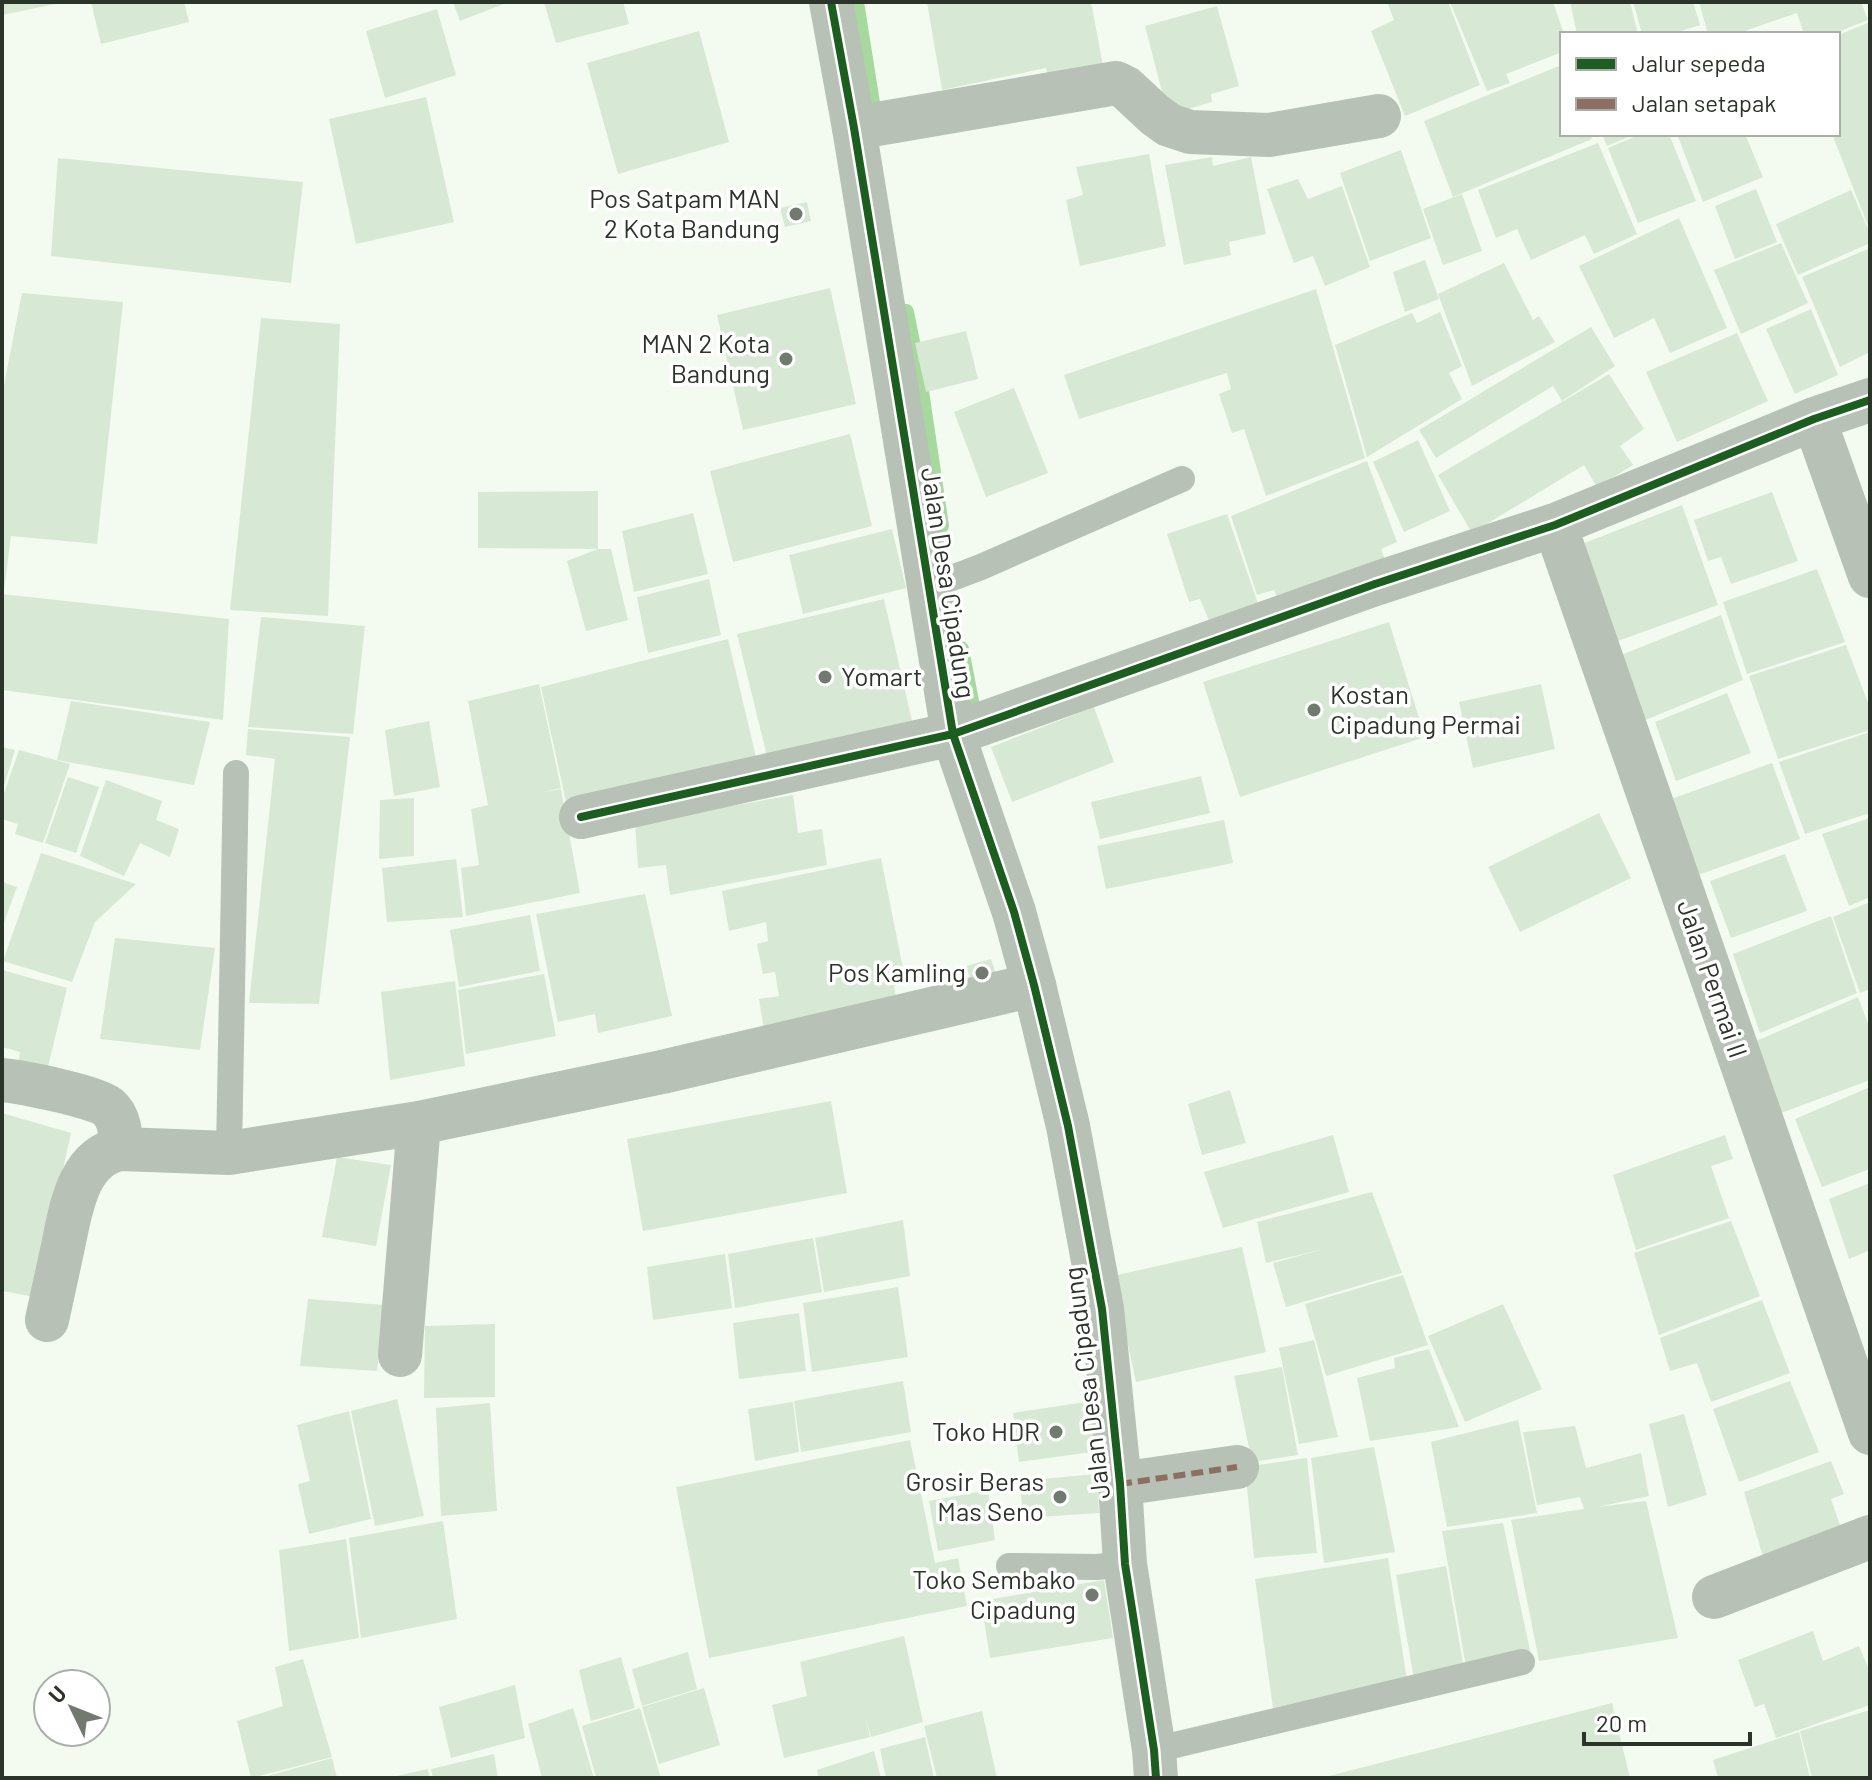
<svg xmlns="http://www.w3.org/2000/svg" width="1872" height="1780" font-family="Barlow,sans-serif">
<style>
.lines{fill:none;stroke-linecap:round;stroke-linejoin:round}
.stream{stroke:#a7d89e;stroke-width:16}
.building{fill:#d7e8d4}
.service{stroke:#b7c1b5;stroke-width:26}
.minor{stroke:#b7c1b5;stroke-width:44}
.tertiary{stroke:#b7c1b5;stroke-width:44}
.quiet{stroke:#8d6e63;stroke-width:6;stroke-dasharray:12 6;stroke-linecap:butt}
.cycleway-casing{stroke:#fff;stroke-width:13}
.cycleway{stroke:#1b5e20;stroke-width:8}
.poi-dot{fill:#717a6f;stroke:#fff;stroke-width:3}
.labels{text-anchor:middle;stroke-width:7;stroke-linejoin:round;paint-order:stroke}
.poi-label{font-size:26px;fill:#2b3429;stroke:#fff;text-anchor:end}
.street-label{font-size:26px;fill:#2b3429;stroke:#fff}
</style>
<rect width="100%" height="100%" fill="#f3fbf1"/>
<g class="lines">
<path class="stream" d="M856,2L875,122
M906,312L919,378L941,526
M961,649L975,722"/>
</g>
<path class="building" d="M2,2H61V3L2,15Z
M91,2H184L189,22L101,44Z
M453,2H509L460,21Z
M544,2H623L629,24L556,43Z
M927,2H1091L1105,77L1051,90L1046,68L942,90Z
M1387,2H1448L1480,85L1405,116L1371,31L1394,20Z
M1450,2H1553L1564,34H1562V52L1506,74L1510,83L1487,91Z
M1570,2H1630L1638,34H1577Z
M1633,2H1693L1700,25L1671,34H1642Z
M1699,2H1861L1868,20L1833,34H1804L1797,13L1736,34H1708Z
M1217,6L1239,86L1211,94L1212,102L1168,115L1145,26Z
M437,9L456,75L385,98L366,31Z
M1870,22V231L1832,134H1838V35Z
M699,31L729,142L618,174L587,63Z
M1559,66L1562,72V134H1590L1592,139L1453,197L1424,121Z
M426,97L454,222L356,244L329,119Z
M1602,134H1636L1607,146Z
M1641,134H1669L1696,201L1638,223L1608,148Z
M1677,134H1745L1763,177L1703,202Z
M1598,143L1637,234L1594,254L1585,235L1531,260L1517,229L1496,238L1478,190Z
M1401,150L1431,238L1370,261L1340,173Z
M1149,154L1166,246L1080,266L1066,200L1083,195L1076,167Z
M1212,157L1213,166L1251,157L1266,234L1229,242L1231,255L1184,265L1165,165Z
M58,158L303,182L291,283L51,256Z
M1298,179L1308,199L1342,186L1370,267L1325,286L1313,256L1294,263L1267,189Z
M1756,189L1777,242L1735,259L1715,206Z
M1851,190L1870,233V243L1798,275L1776,224Z
M1462,194L1482,251L1443,265L1423,209Z
M807,202L811,221L785,227L780,208Z
M1679,218L1727,328L1670,353L1654,318L1614,338L1579,266Z
M1781,243L1808,303L1741,334L1714,270Z
M1870,248V352L1840,367L1802,277Z
M1425,260L1439,299L1405,312L1393,272Z
M1504,263L1533,320L1539,316L1555,342L1472,386L1438,294Z
M830,288L856,404L743,430L717,315Z
M1316,289L1365,458L1266,496L1244,429L1232,433L1219,394L1231,389L1227,373L1079,419L1064,375Z
M22,293L123,302L97,544L11,536L4,591H2V395Z
M1811,309L1838,375L1795,394L1766,329Z
M1440,312L1462,366L1449,373L1462,399L1367,457L1335,345L1412,313L1417,323Z
M261,318L340,324L328,616L230,610Z
M1591,327L1615,366L1562,401L1553,386L1436,458L1419,430Z
M966,331L978,379L926,392L915,343Z
M1737,333L1768,401L1677,442L1646,372Z
M1609,374L1644,429L1620,446L1633,465L1597,487L1584,465L1472,533L1438,475Z
M1014,388L1048,473L986,497L954,412Z
M850,434L872,526L733,562L710,471Z
M1418,440L1450,511L1404,532L1373,462Z
M1367,461L1397,542L1381,549L1385,560L1279,602L1274,590L1257,595L1231,516Z
M598,491V549L478,548V492Z
M1772,492L1798,561L1731,584L1721,557L1708,561L1694,520Z
M1682,505L1718,605L1615,642L1582,544Z
M693,513L708,574L634,592L622,531Z
M1227,514L1261,612L1213,630L1200,599L1189,602L1167,534Z
M892,529L906,588L803,614L789,555Z
M598,549H611L628,620L586,631L567,561Z
M1817,569L1845,642L1747,674L1723,602Z
M709,579L721,635L648,653L637,597Z
M2,594L229,619L223,720L2,690Z
M884,599L912,721L767,756L737,634Z
M1721,615L1743,680L1643,721L1621,655Z
M261,617L365,626L353,734L248,727Z
M1389,622L1425,737L1240,797L1203,682Z
M728,639L758,765L566,802L541,687Z
M1846,645L1870,708V730L1778,759L1749,676Z
M539,684L561,788L539,793L561,789L580,893L466,916L461,868L479,865L471,809L488,805L468,701Z
M1541,684L1555,749L1473,768L1459,702Z
M1727,693L1751,753L1676,781L1655,722Z
M71,701L210,722L194,785L57,760Z
M1094,707L1114,762L1012,802L991,747Z
M429,721L440,787L394,796L385,730Z
M248,729L350,737L319,1004L249,1003L275,759L246,755Z
M1870,732V813L1805,834L1779,762Z
M2,747L15,750L3,789H2Z
M19,750L70,764L43,843L15,834L18,824L2,819V799Z
M1772,763L1800,839L1698,875L1671,799Z
M1201,776L1210,813L1100,839L1091,802Z
M68,777L99,787L76,853L45,843Z
M106,780L162,801L156,820L179,829L170,857L140,843L124,876L80,856Z
M793,795L798,833L822,829L827,865L670,895L666,865L638,868L635,823Z
M414,798V856L379,859L380,800Z
M1599,813L1631,878L1520,932L1488,867Z
M1870,818V897L1849,906L1822,834Z
M1224,820L1233,863L1106,889L1097,846Z
M41,853L136,884L95,922L72,982L3,961Z
M1785,854L1807,911L1731,938L1710,881Z
M881,858L906,984L894,986L898,1006L765,1036L759,999L779,996L775,972L763,974L757,944L768,941L766,922L729,931L722,891Z
M456,859L463,917L387,922L382,868Z
M2,882L17,887L2,928Z
M645,894L672,1016L598,1033L595,1014L558,1022L536,914Z
M1870,902V989L1860,993L1833,917Z
M530,915L540,971L459,987L450,930Z
M1831,916L1857,993L1760,1033L1733,954Z
M115,938L215,948L200,1050L100,1039Z
M991,959L998,980L973,988L966,966Z
M2,970L67,988L47,1071L18,1064L20,1052L2,1047Z
M544,974L556,1036L466,1054L458,990Z
M455,981L465,1066L390,1080L381,992Z
M1858,997L1870,1029V1080L1781,1113L1756,1041Z
M1870,1087V1169L1822,1187L1795,1119Z
M1230,1090L1246,1143L1202,1155L1188,1104Z
M831,1101L847,1193L643,1231L627,1139Z
M2,1113L71,1133L35,1297L2,1291Z
M1333,1135L1349,1192L1223,1228L1204,1172Z
M1725,1135L1733,1159L1711,1166L1729,1218L1636,1250L1613,1175Z
M337,1157L391,1165L376,1246L322,1237Z
M1870,1183V1250L1849,1259L1829,1199Z
M1372,1192L1402,1273L1286,1307L1273,1263L1324,1249L1266,1263L1257,1222Z
M903,1220L910,1276L824,1292L815,1238Z
M1731,1221L1760,1296L1659,1335L1634,1253Z
M813,1238L822,1292L735,1308L728,1254Z
M1242,1247L1266,1352L1136,1382L1113,1276Z
M725,1254L732,1308L653,1320L647,1267Z
M1403,1275L1428,1345L1326,1376L1305,1304Z
M898,1287L908,1357L812,1372L803,1303Z
M308,1299L385,1305L377,1371L300,1366Z
M1762,1300L1790,1373L1711,1402L1697,1363L1670,1371L1660,1338Z
M1503,1304L1542,1389L1465,1422L1428,1336Z
M799,1313L806,1371L739,1379L733,1323Z
M495,1324V1397L424,1398L425,1326Z
M1314,1340L1338,1437L1299,1444L1279,1348Z
M1429,1349L1459,1427L1370,1441L1357,1378L1395,1368L1394,1358Z
M1282,1367L1298,1455L1252,1462L1234,1376Z
M903,1381L911,1432L801,1452L794,1401Z
M1790,1381L1819,1452L1739,1482L1713,1409Z
M397,1399L424,1516L375,1526L351,1411Z
M1092,1401L1099,1451L1019,1462L1013,1413Z
M793,1402L799,1452L755,1461L748,1409Z
M490,1403L497,1511L441,1516L436,1408Z
M349,1411L371,1519L309,1534L298,1484L310,1481L297,1425Z
M1684,1414L1707,1495L1668,1507L1649,1424Z
M1518,1420L1537,1513L1447,1527L1431,1442Z
M1575,1426L1586,1468L1641,1453L1649,1496L1597,1507L1646,1501L1678,1638L1539,1661L1511,1520L1584,1509L1580,1497L1537,1505L1523,1432Z
M910,1440L935,1563L958,1558L967,1606L709,1658L676,1487Z
M1374,1447L1395,1552L1324,1563L1311,1458Z
M1307,1458L1317,1553L1254,1558L1245,1467Z
M1831,1461L1844,1494L1831,1499L1840,1525L1763,1557L1744,1492Z
M1096,1474L1099,1513L1023,1518L1020,1481Z
M988,1490L995,1540L938,1551L929,1501Z
M443,1521L457,1619L361,1638L349,1538Z
M1503,1523L1532,1660L1467,1672L1442,1531Z
M346,1539L359,1638L289,1651L279,1550Z
M1388,1558L1407,1680L1273,1708L1255,1579Z
M1446,1566L1465,1674L1415,1685L1396,1575Z
M1104,1580L1113,1638L990,1658L981,1601Z
M1813,1631L1823,1661L1859,1646L1870,1672V1705L1776,1738L1764,1704L1755,1707L1738,1660Z
M904,1636L923,1722L871,1737L865,1715L870,1737L784,1758L772,1705L807,1696L800,1662Z
M688,1652L697,1689L642,1706L632,1669Z
M621,1657L635,1708L591,1721L579,1670Z
M303,1659L332,1757L251,1778L237,1721L283,1706L275,1667Z
M515,1685L525,1738L451,1758L439,1707Z
M704,1688L720,1745L659,1764L642,1707Z
M1612,1703L1630,1778H1325V1777Z
M573,1708L594,1778H542L528,1724Z
M640,1708L661,1778H596L582,1726Z
M1870,1710V1778H1812L1800,1731Z
M982,1711L997,1778H937L924,1726Z
M1799,1732L1810,1778H1718L1713,1760Z
M925,1737L934,1778H886L880,1749Z
M874,1751L881,1778H819L817,1770Z
M494,1754L498,1778H433L431,1769Z
M332,1758L337,1778H264V1777Z
M428,1769L430,1778H392V1777Z"/>
<g class="lines">
<path class="service" d="M928,587L981,567L1182,479
M229,1153L236,773
M1009,1566L1097,1567L1125,1564
M1154,1750L1522,1662"/>
<path class="minor" d="M854,128L1116,83L1126,88L1155,115L1169,125L1190,132L1269,135L1379,116
M1814,419L1870,576
M1555,525L1870,1433
M581,817L953,734L1375,584L1555,525L1814,419L1870,400
M2,1080C22,1082 94,1096 108,1107C120,1117 121,1135 121,1149
M47,1320C52,1297 57,1274 62,1251C70,1215 76,1156 121,1149L229,1153L419,1123L662,1072L1034,985
M400,1355L419,1123
M1120,1484L1237,1467
M1714,1597L1870,1537"/>
<path class="tertiary" d="M831,2L854,128L953,734L1014,912L1034,985L1068,1126L1102,1309L1120,1484L1125,1564L1154,1750L1156,1778"/>
<path class="quiet" d="M1120,1484L1237,1467"/>
<defs>
<path id="cycleway" d="M831,2L854,128L953,734L1014,912L1034,985L1068,1126L1102,1309L1120,1484L1125,1564L1154,1750L1156,1778
M581,817L953,734L1375,584L1555,525L1814,419L1870,400"/>
</defs>
<use href="#cycleway" class="cycleway-casing"/>
<use href="#cycleway" class="cycleway"/>
</g>
<g class="poi-dot">
<circle cx="796" cy="214" r="8"/>
<circle cx="786" cy="359" r="8"/>
<circle cx="825" cy="677" r="8"/>
<circle cx="1314" cy="710" r="8"/>
<circle cx="982" cy="973" r="8"/>
<circle cx="1056" cy="1432" r="8"/>
<circle cx="1060" cy="1497" r="8"/>
<circle cx="1092" cy="1595" r="8"/>
</g>
<g class="labels">
<g class="poi-label">
<text x="780" y="208">Pos Satpam MAN<tspan x="780" dy="30">2 Kota Bandung</tspan></text>
<text x="770" y="353">MAN 2 Kota<tspan x="770" dy="30">Bandung</tspan></text>
<text x="841" y="686" text-anchor="start">Yomart</text>
<text x="1330" y="704" text-anchor="start">Kostan<tspan x="1330" dy="30">Cipadung Permai</tspan></text>
<text x="966" y="982">Pos Kamling</text>
<text x="1040" y="1441">Toko HDR</text>
<text x="1044" y="1491">Grosir Beras<tspan x="1044" dy="30">Mas Seno</tspan></text>
<text x="1076" y="1589">Toko Sembako<tspan x="1076" dy="30">Cipadung</tspan></text>
</g>
<g class="street-label">
<text transform="translate(948 583) rotate(81)" y="9">Jalan Desa Cipadung</text>
<text transform="translate(1712 979) rotate(71)" y="9">Jalan Permai II</text>
<text transform="translate(1087 1383) rotate(-97)" y="9">Jalan Desa Cipadung</text>
</g>
</g>
<rect width="1872" height="1780" fill="none" stroke="#2b3429" stroke-width="8"/>
<rect x="1560" y="32" width="280" height="104" fill="#ffffff" stroke="#aaaea9" stroke-width="2"/>
<rect x="1576" y="58" width="40" height="12" fill="#1b5e20" stroke="#aaaea9" stroke-width="2"/>
<text x="1632" y="72" font-size="24" fill="#2b3429">Jalur sepeda</text>
<rect x="1576" y="98" width="40" height="12" fill="#8d6e63" stroke="#aaaea9" stroke-width="2"/>
<text x="1632" y="112" font-size="24" fill="#2b3429">Jalan setapak</text>
<g transform="translate(72 1708) rotate(313)"><circle r="38" fill="#ffffff" stroke="#aaaea9" stroke-width="2"/>
<path d="M0-6L14 30L0 20L-14 30Z" fill="#717a6f"/>
<text y="-12" font-size="22" font-weight="bold" text-anchor="middle" fill="#2b3429">U</text>
</g>
<path d="M1584 1732v12h166v-12" fill="none" stroke="#2b3429" stroke-width="4"/>
<text x="1596" y="1732" font-size="24" fill="#2b3429" stroke="#ffffff" stroke-width="6" paint-order="stroke">20 m</text>
</svg>
